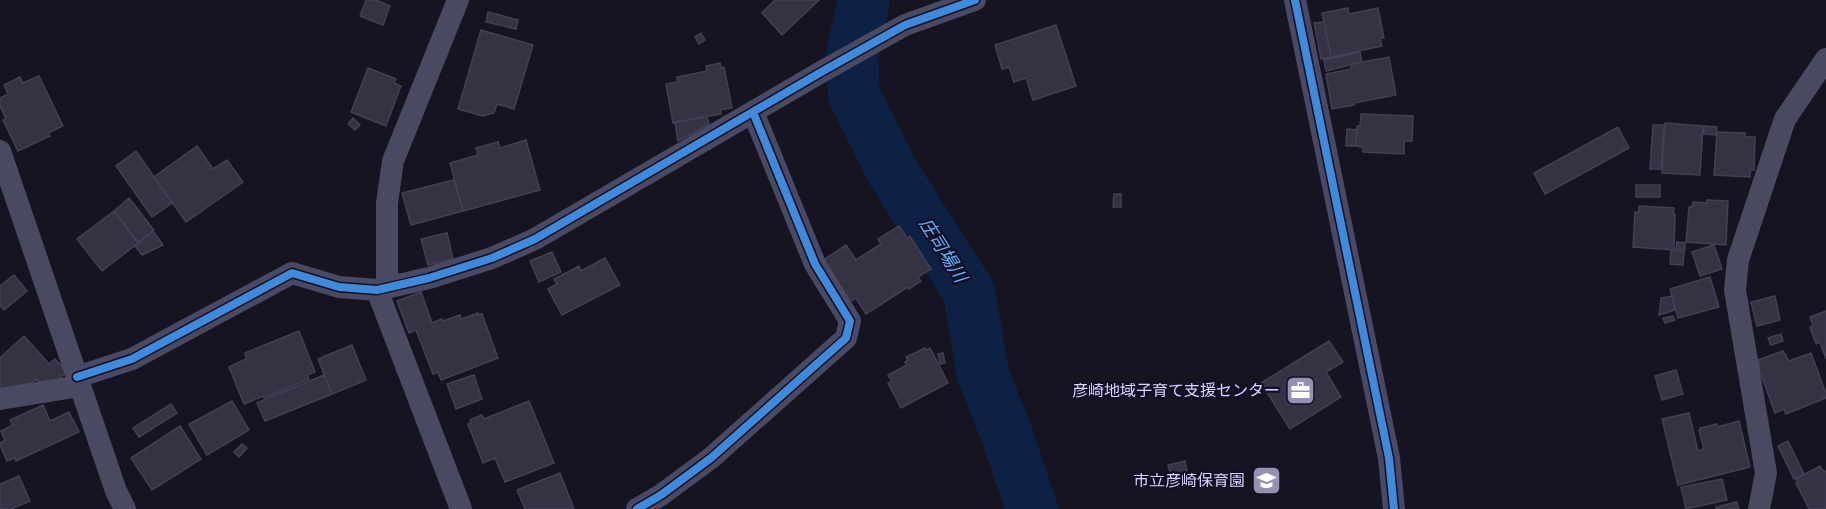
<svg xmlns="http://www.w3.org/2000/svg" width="1826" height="509" font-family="Mulish,'Noto Sans JP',sans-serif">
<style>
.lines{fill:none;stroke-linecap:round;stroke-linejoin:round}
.river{stroke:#0d2144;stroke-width:52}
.building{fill:#343243;stroke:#433f54;stroke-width:1.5}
.street{stroke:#4a4962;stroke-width:22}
.cycleway-casing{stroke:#130f26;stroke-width:11}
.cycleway{stroke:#408adc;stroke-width:8}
.labels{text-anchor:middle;stroke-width:4.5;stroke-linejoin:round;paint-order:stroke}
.poi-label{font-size:16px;fill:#d9d4ff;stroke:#130f26;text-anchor:end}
.water-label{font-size:18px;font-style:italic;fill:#62b6ff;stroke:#130f26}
</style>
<rect width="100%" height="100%" fill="#161421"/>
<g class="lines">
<path class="river" d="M864,0L852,56L854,95L892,171L969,292L983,374L1008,438L1032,509"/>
</g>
<path class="building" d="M366,0H376L390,6L383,25L360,16Z
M775,0H819L782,35L762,13Z
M1348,8L1349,14L1378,8L1384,38H1380L1382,46L1331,57L1322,13Z
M488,12L518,20L516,29L486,22Z
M1324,22L1331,57L1321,59L1314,23Z
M1056,25L1076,86L1033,100L1026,78L1014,82L1009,67L1002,69L995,45Z
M481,30L533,45L514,109L497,104L494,113L483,116L458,109Z
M701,33L705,40L699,44L695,37Z
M1360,52L1362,62L1326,71L1324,60Z
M1389,57L1396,95L1354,103V105L1332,109L1326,74L1351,69V64Z
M720,63L721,68L724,67L732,108L720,110L721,114L673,123L666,84L678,82L677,77L707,71L706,66Z
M368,68L396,79L394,83L401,86L386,126L351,112Z
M39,76L63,126L48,133L50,136L18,151L3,120L6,119L0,106V98L8,94L4,85L20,77L23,83Z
M1361,114L1413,116L1412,141H1404V154L1363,152V147L1356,146L1357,126H1360Z
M707,116L709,124L678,141L675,122Z
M353,118L360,125L355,130L348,124Z
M1665,123L1703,126L1700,175L1662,173Z
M1653,125H1664L1661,169H1650Z
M1704,126L1717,127L1716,135L1704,134Z
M1618,127L1629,148L1545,194L1534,173Z
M1347,129L1357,130L1356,146H1346Z
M1717,132L1745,133V137H1755L1754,170H1750V177L1714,175Z
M526,140L540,190L463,211L450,163L478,155L476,148L498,142L500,148Z
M197,146L213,169L227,160L243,182L186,222L154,177Z
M136,151L172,203L152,217L116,166Z
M454,180L463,211L411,225L402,193Z
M1636,185H1660V197H1636Z
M1114,194H1121V207H1113Z
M129,198L154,230L138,242L114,211Z
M1707,200L1728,201L1726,245L1686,242L1689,207H1692L1693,202L1707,203Z
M1639,206L1674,208L1673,214H1675L1674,250L1633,247L1635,212H1639Z
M114,211L138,243L102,271L77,239Z
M899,226L907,238L910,236L931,269L918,277L921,281L909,289L908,287L866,314L856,298L847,304L820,262L846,245L856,260L881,244L878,239Z
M153,231L163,245L142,255L135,246Z
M447,233L453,259L428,265L421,239Z
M1677,242L1685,243V250L1676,249Z
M1714,245L1722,269L1700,276L1692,252Z
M1671,250L1684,252L1683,265L1670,264Z
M552,252L561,272L539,282L530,261Z
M605,258L620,285L562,315L548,289L557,284L554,279L579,266L581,271Z
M14,275L27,291L4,310L0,305V286Z
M1710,277L1719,307L1678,318L1670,289Z
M421,292L432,323L442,319L443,321L460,315L461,319L478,313V315L482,314L498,358L441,380L438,372L433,374L416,330L409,333L397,301Z
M1672,296L1675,310L1659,315L1661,298Z
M1775,296L1780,320L1757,326L1751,302Z
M1826,311V359L1820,342L1816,344L1810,327L1813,326L1810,317Z
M1673,316L1675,320L1665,323L1663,318Z
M299,331L315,372L307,375L309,379L264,398L263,396L244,404L229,367L246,359L245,353Z
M1781,334L1783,341L1771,345L1768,338Z
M24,336L49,364L55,359L67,372L46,391L36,379L17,396L0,392V358Z
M1329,341L1343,362L1326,372L1341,397L1290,429L1261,383Z
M352,345L366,380L332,394L318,359Z
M925,348L926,350L930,348L948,383L901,408L888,383L892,381L888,375L907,365L905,362L908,360L906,357Z
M1783,351L1789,361L1811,353L1826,394V398L1786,414L1784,409L1775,413L1758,366H1760L1758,360Z
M943,353L945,363L940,364L938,354Z
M1676,370L1683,394L1662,400L1655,376Z
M324,375L332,394L265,421L257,403Z
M474,375L482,399L456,409L447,384Z
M232,401L249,430L207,455L189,424Z
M529,401L554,463L505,482L495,458L483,463L468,424L471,423L470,420L482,415L484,419Z
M171,404L177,413L139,437L133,428Z
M43,405L50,421L69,412L79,432L16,461L15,458L7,461L0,445V443L5,440L1,431L13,425L10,420Z
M1689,413L1698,451L1704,449L1699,430H1701L1700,428L1717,424V427L1739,421L1750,467L1678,485L1662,419Z
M180,426L201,459L152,490L131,458Z
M1788,441L1804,474L1794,479L1778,446Z
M242,444L247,448L239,457L234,452Z
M1185,461L1187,471L1171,475L1168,465Z
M1820,466L1824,472L1826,471V509H1809L1796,483L1798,482L1796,479Z
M560,473L574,509H525L517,490Z
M19,476L30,501L11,509H0V484Z
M1722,479L1727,500L1686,509L1681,487Z
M1737,502L1739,509H1716V507Z"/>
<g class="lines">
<path class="street" d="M1295,0L1389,458L1394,509
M0,151L116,491L125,509
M387,288V203L393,161L458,0
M377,290L461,509
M77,377L132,359L292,273L339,287L377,290L429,278L492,258L535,239L823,71L905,25L975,0
M0,399L80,386
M637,509L661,495L711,458L846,338L850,321L815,264L753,112
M1759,509L1766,473L1735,290L1738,260L1785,119L1826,59"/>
<defs>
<path id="cycleway" d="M1295,0L1389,458L1394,509
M77,377L132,359L292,273L339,287L377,290L429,278L492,258L535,239L823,71L905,25L975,0
M637,509L661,495L711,458L846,338L850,321L815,264L753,112"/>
</defs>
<use href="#cycleway" class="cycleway-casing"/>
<use href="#cycleway" class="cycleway"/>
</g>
<defs>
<symbol id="office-square" viewBox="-11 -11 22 22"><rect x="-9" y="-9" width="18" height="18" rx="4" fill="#9591b1" stroke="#130f26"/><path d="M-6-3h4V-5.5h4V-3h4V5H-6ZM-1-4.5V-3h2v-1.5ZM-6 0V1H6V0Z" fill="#fff"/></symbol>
<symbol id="school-square" viewBox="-11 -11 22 22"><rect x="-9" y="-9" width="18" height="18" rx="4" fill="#9591b1" stroke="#130f26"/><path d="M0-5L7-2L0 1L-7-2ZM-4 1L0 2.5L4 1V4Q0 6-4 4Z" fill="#fff"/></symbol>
</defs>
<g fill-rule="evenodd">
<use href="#office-square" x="1284" y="374" width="33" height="33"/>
<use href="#school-square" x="1250" y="464" width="33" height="33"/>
</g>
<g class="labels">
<g class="poi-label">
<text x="1280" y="396">彦崎地域子育て支援センター</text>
<text x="1245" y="486">市立彦崎保育園</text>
</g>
<g class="water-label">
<text transform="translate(943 250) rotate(58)" y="6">庄司場川</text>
</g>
</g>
</svg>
